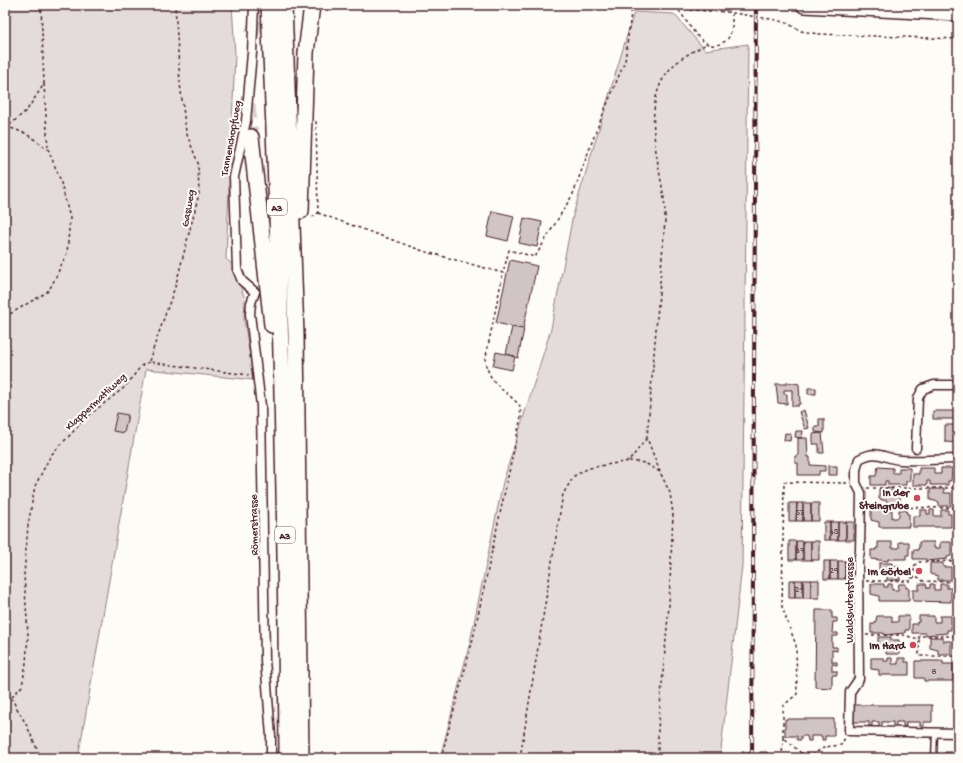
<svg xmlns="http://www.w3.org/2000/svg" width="963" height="763" font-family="'Gochi Hand',sans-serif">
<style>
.green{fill:#e3dcda;stroke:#967e82}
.building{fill:#d0c5c4;stroke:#4a1f2b}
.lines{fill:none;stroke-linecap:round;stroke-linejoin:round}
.motorway-tunnel{stroke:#d9d0ce;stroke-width:15;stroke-dasharray:15 8;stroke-linecap:butt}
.service-casing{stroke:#4a1f2b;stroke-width:7}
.minor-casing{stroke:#4a1f2b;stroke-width:11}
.motorway-casing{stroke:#4a1f2b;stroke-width:18}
.path{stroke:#4a1f2b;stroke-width:1.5;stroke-dasharray:3 3;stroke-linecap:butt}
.service{stroke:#fdfcf7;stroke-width:4}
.minor{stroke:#fdfcf7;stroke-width:8}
.motorway{stroke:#fdfcf7;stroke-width:15}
.rail-casing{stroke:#4a1f2b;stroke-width:4}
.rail{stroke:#fdfcf7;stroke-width:2.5;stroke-dasharray:8;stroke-linecap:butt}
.path-bridge{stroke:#4a1f2b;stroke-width:1.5;stroke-dasharray:3 3;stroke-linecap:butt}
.poi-dot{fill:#d1495b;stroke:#fdfcf7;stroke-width:1.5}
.labels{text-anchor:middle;stroke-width:4;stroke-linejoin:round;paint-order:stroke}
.number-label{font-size:9px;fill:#6c4851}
.shield{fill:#fdfcf7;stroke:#806168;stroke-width:1}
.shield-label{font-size:10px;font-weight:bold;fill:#4a1f2b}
.street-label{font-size:11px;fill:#4a1f2b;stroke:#fdfcf7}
.poi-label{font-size:11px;font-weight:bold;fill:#4a1f2b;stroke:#fdfcf7;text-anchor:end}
</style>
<rect width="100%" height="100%" fill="#fdfcf7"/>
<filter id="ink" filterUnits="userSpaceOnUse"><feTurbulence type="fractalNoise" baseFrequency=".025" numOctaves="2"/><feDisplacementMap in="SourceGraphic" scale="8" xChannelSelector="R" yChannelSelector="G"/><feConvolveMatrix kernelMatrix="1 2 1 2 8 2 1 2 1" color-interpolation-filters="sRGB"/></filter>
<g filter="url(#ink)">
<path class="green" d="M5,5H232L235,55L226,259L233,265L245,299L244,320L254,380L146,369L78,758H5Z
M634,12L674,14L705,50L748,44L742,566L720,758H440L470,642L503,482L551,329L573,215Z"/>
<path class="building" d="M492,211L514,216L508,241L487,236Z
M524,218L542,222L537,247L519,243Z
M510,260L537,266L523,329L496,323Z
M512,327L524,329L518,358L506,354Z
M496,352L515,356L512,370L493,366Z
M787,382L799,384L800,404H798V406H792V390H784V394H787V404L778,403L776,384H787Z
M808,388H816V394H808Z
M804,410L809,428L805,429L799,412Z
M933,411H958V419H933Z
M117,413L128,415L124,433L113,431Z
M819,419H824V433L815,432V427H819Z
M945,425H958V443L945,442Z
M796,431H803L802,438L795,437Z
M785,433L791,434L790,441L784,440Z
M822,433L824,453H819V444H813V434Z
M798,438H807L808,457H810V465L825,466V471H819V475H798V463H795V456H798Z
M828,466H837V475H828Z
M878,467L893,468V473H899V468H910V481H906V485H888V481H885V485H871V476H876Z
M919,468H934V474H941V468H952L951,481H948V485H930V481H927V485H913V474H919Z
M892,488V492H900V506H887V501L879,499V489Z
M930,489H944V493H951V506H939V502L930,500Z
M789,503H797L796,521H789Z
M797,503H803V521H796Z
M803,503H811V521H803Z
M811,503H819V521H811Z
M871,509L885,510L884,513H888V510H892V518H897L899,516V510H906L907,514H909V527H879V522L871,520Z
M920,510H927V514H930V510H934V516H941V510H948V514H951V527H913V516H920Z
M824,522H830V540H824Z
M830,522H838V540H830Z
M838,522H846V540H838Z
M846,522H854V540H846Z
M789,541H796V560H789Z
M796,541H803V560H796Z
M803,541H811V560H803Z
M811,541H819V560H811Z
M878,542H892V548H899V542H909V555H906V559H888V561L871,559V550H876V548H878Z
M919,542H934V548H940V542H951V556L947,557V559L926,561V559H913V550H918V548H919Z
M824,561H830V579H824Z
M830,561H838V579H830Z
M838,561H845V579H838Z
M845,561H854V579H845Z
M879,563H892V567L899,566L900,580H887V575L879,573Z
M930,563H943V567H951V580H938V576L930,574Z
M789,580H795V598H789Z
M795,580H803V598H795Z
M803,580H811V598H803Z
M811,580H819V598H811Z
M871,584H884V587H888V584H892V590H898L899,584H906V588H909V601H879V596L871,594Z
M919,584H926L927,588H930V584H934V590H940V584H947V588H951V602L913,601V590H919Z
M816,610H832V618H837V622H833L832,633H838V636H832V647H837V651L832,650V662H837V665L832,664V671H837V675H832V688L815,687Z
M877,616H892V622H898V616H909V630H905V633L884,635V633H871V624H875Z
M919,616H934V622H940V616H951V630H947V633L926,635V633H912V624H917V622H919Z
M878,637H891V640H899V654H886V649L878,647Z
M930,637H943V641H951V654H938V650L930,648Z
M871,658H884V661H888V658H892V664H898V658H905V662H909V675H879V670L871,669Z
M915,661H943V664H953V681H924V678H915Z
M853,705H932V722H924V726H920V722H906V726H903V722H896V726H893V722H882V726H879V722H872V726H869V722H853Z
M785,719H834V736H825V740H822V736H811V741H808L807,736H801V740H797V736H785Z
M742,752H750V758H742Z
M760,752H767V758H759Z
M945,752H958V758H945Z"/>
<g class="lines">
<path class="motorway-tunnel" d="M252,34L262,5
M248,104L251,137"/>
<defs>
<path id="service" d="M934,758L935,733"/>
<path id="minor" d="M254,5L252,53L246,121L234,177L237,269L242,281L255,292L251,303L250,314L261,406L265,660L271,736V758
M916,448L918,398L923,389L934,385H958
M958,459C939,459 920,461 901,460C883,459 879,448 859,459L856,470V483L861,493L860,551L858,562L859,679L850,692L849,731L958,733"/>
<path id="motorway" d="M269,5C280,256 286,507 287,758
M284,5L296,334L301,758
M804,5L958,13
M251,137L272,325
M301,211L306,53L312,5"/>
</defs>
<use href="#service" class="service-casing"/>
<use href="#minor" class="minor-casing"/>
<use href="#motorway" class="motorway-casing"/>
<path class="path" d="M632,5L678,9C688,22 703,54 722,43C729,40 730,35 732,28
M678,9L727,12L776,20L787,23L801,31L818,34L958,39
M44,84L48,148
M5,129L27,110L44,84L41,5
M318,213L423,251L503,273L509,250L535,257L573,194L596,131L625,61L632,5
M312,217L318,213L316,121
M5,317L47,292L52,285L67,253L70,218L60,179L48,149L25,133L8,127
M149,361L176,284L199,194L198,163L186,132L180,83L175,5
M629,461L645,463L660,472L670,493L673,514L669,605L658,729V758
M660,472L647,438L665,221C665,212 665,202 663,193C657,154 640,95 675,64C683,56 696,50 706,44
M867,488H958
M868,507L958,508
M914,578V566L919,562L958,561
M866,581H911V578L918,577L923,581L958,582
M866,635H903L919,639V656H958
M919,639V636H958
M5,687L27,726L41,758
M12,697L22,686L26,663L28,635L24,575L28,525L35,486L51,455L88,416L125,387L141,366L149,362L249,375
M801,753L783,737V706L797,694L796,645L782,607L784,482L848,483
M441,758L472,643L521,417L520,406C504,388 491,387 485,361L503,273
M520,758L563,494L574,476L589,468L629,461L647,438
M744,758L746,756
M782,758L783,737
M796,758L801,753L812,755L825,747L841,745L845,738"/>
<use href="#service" class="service"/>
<use href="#minor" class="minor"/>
<use href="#motorway" class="motorway"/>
<defs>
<path id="rail" d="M752,758L756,5"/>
</defs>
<use href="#rail" class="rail-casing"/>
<use href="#rail" class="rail"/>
<path class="path-bridge" d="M732,28V5"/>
</g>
</g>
<g class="poi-dot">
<circle cx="917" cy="498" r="4"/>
<circle cx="919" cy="571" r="4"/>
<circle cx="913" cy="645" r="4"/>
</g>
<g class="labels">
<g class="number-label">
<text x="800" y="515">53</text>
<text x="834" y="534">45</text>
<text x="800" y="553">37</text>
<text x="834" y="573">29</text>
<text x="799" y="592">21</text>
<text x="934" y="674">8</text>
</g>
<g class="shield">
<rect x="267" y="199" width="20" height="16" rx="3"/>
<rect x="275" y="527" width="20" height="16" rx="3"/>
</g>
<g class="shield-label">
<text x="277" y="211">A3</text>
<text x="285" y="539">A3</text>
</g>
<g class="street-label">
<text transform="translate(230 138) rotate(-80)" y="4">Tannenchopfweg</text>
<text transform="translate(187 208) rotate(-80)" y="4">Gasweg</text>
<text transform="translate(95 401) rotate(-43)" y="4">Klappermatliweg</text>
<text transform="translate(253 525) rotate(-91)" y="4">Römerstrasse</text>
<text transform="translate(849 600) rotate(-90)" y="4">Waldshuterstrasse</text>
</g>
<g class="poi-label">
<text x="909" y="496">In der<tspan x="909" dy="13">Steingrube</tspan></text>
<text x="911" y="575">Im Görbel</text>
<text x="905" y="649">Im Hard</text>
</g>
</g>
<rect width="963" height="763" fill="none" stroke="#fdfcf7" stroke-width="20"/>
<rect x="10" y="10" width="943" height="743" fill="none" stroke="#4a1f2b" stroke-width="1.5" filter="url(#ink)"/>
</svg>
